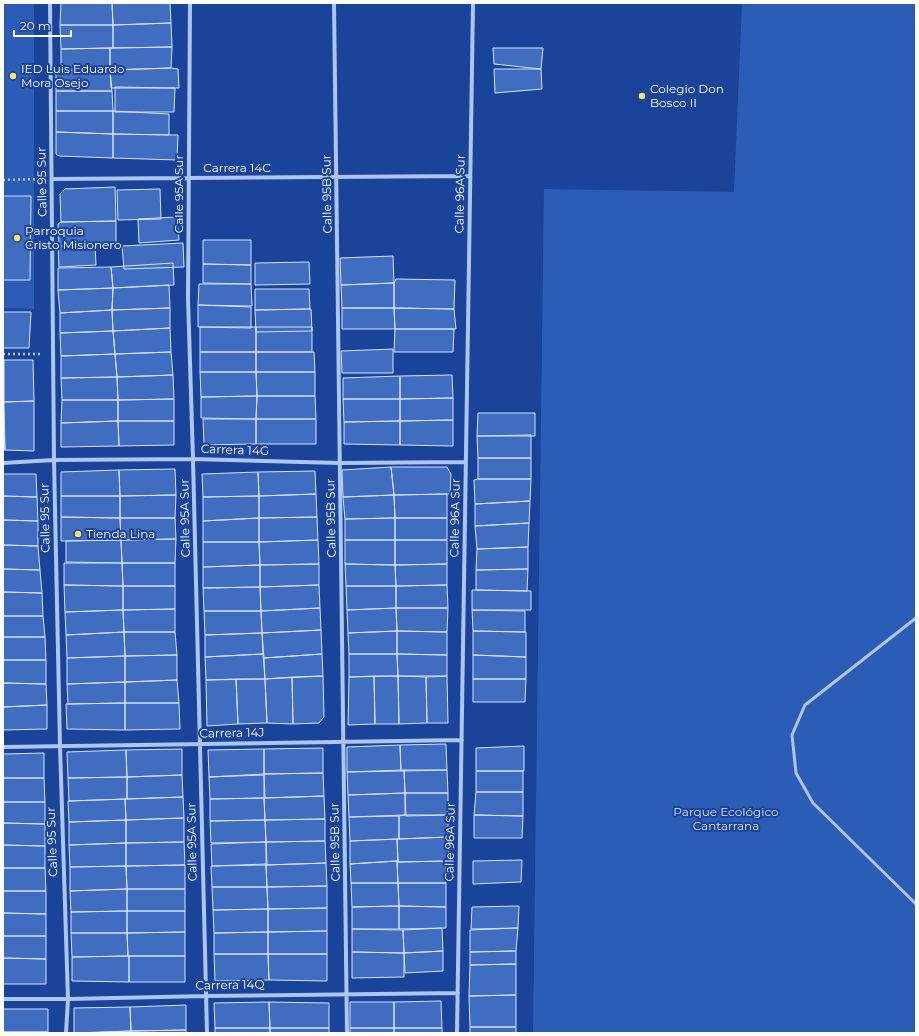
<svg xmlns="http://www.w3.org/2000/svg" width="919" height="1036" font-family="Montserrat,sans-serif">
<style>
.green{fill:#2c5db6}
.building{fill:#416dc0;stroke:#d5e3fc}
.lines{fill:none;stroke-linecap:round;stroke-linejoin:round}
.path{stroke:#adc5f1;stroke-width:2.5;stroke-dasharray:2 3;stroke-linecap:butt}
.lane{stroke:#adc5f1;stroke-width:3}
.street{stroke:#adc5f1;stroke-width:4}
.poi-dot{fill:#ffe36e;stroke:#194499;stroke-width:1.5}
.labels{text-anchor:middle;stroke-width:4;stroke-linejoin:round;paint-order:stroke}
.poi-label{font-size:12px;fill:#fff;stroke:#194499;text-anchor:start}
.street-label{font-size:12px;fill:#fff;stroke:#194499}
.park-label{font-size:12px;fill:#d5e3fc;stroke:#194499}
</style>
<rect width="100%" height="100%" fill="#194499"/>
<path class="green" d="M3,3H34V309L3,308Z
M742,3H916V1033H533L544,189L734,192Z"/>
<path class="building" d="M61,3H112L113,25H60Z
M112,3H170L171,23L113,25Z
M171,23L172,47L113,48V25Z
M60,25H113V48L61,49Z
M172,47L171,68L110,70V48Z
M110,48V70L61,71V49Z
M493,48H543L541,69L494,64Z
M171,68L178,69L179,88H111L110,70Z
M494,69H541L542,89L495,93Z
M56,70H110L112,91H56Z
M115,87L175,88L174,112H115Z
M56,91H112L113,111H56Z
M56,111H113V134L56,132Z
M113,111L169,114V135L113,134Z
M56,132L113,134V158L59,156L56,154Z
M113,134L178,135L177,160L113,158Z
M115,187L116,221L61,222L60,194L65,189Z
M160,189L161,219L118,220L117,190Z
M3,196H31L30,280H3Z
M177,217L179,240L139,243L138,219Z
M116,221V242L59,246L58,224L61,222Z
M203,240H251V265L203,264Z
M183,243L184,267L124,269L122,246Z
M95,244L96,265L59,267L58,246Z
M393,256L394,283L341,285L340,258Z
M309,262L310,284L255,285V263Z
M173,263L174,285L113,288L111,267Z
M203,264L251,265V284L203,283Z
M111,267L113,288L58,290V268Z
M396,279L455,280L454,309L394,308V283Z
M394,283V308H342L341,285Z
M199,284H251L252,306L198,305Z
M169,285L170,308L112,310L113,288Z
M113,288L112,310L60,313L58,290Z
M255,289H309L310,309L255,310Z
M198,305L251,307V328L198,327Z
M170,308V328L113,331L112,310Z
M342,308H394L395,329H342Z
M394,308L454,309L456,329H395Z
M311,309L312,331L256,332L255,310Z
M112,310L113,331L60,333V313Z
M3,312H31L29,348H3Z
M200,327H256V352H200Z
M256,327H312V352H256Z
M170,328L171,352L115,354L113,331Z
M395,329H454L453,352H394Z
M113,331L115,354L61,356L60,333Z
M393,349V373H342L341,351Z
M171,352L173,375L117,377L115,354Z
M200,352H256V372H200Z
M256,352H314L315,372H256Z
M115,354L117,377L61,378V356Z
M4,360H33L34,401L4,402Z
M200,372H256L257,396L201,397Z
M256,372H315V396H257Z
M173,375L174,399L118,400L117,377Z
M452,375L453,398L400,399V376Z
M400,376V399H343V378Z
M117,377L118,400H62L61,378Z
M257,396L256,419L201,418V397Z
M257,396H315L316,419H256Z
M453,398V420L400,421V399Z
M174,399V421H118V400Z
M343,399H400V421L344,422Z
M62,400H118V421L61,423Z
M34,401V451L5,450L4,402Z
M3,402L5,450H3Z
M478,413H535V436H477Z
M203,419H256V444L204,445Z
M256,419H316V444H256Z
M453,420V446L400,445V421Z
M118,421L119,446L61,447V423Z
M118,421H174V445L119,446Z
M400,421V445L344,444V422Z
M531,435V458H478L477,436Z
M478,458H531V479H478Z
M391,467L394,495L343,497L342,470Z
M391,467H447L451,474L450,494L394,495Z
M175,469L176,495L120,496L119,470Z
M119,470L120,496H61V472Z
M315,471L316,494L259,496L258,472Z
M258,472L259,496L203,497L202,474Z
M3,474H36L37,497L3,496Z
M478,479H531L530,501L475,504L474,480Z
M316,494L317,517L259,518V496Z
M447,494V518H395L394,495Z
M176,495L175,518H120V496Z
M394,495L395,518L345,519L343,497Z
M3,496L37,497L38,521L3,520Z
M61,496H120V518L61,517Z
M259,496V518L203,521V497Z
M530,501L529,523L475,526V504Z
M61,517L120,518L121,540L61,541Z
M317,517L318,540L259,542V518Z
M120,518H175L176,539L121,540Z
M259,518V542H203V521Z
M395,518V540H345V519Z
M395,518H447V540H395Z
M3,520L38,521V546L3,545Z
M529,523L528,547L477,549L475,526Z
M176,539L175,563H122L121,540Z
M121,540L122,563L66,562V541Z
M318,540L319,564L260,565L259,542Z
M345,540H395V565L345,564Z
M395,540H447V564L395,565Z
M203,542H259L260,565L203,567Z
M3,545L38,546L40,570L3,569Z
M528,547V569L476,570L477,549Z
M64,563H122L123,586L64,585Z
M122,563H175V586H123Z
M319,564V585L260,587V565Z
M345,564L395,565L396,586H346Z
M447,564V585L396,586L395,565Z
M260,565V587L203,588V567Z
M3,569L40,570L42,593L3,592Z
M528,569L527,591L476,590V570Z
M64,585L123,586V610L65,612Z
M319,585L320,608L261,611L260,587Z
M447,585L448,608H396V586Z
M123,586H175V609L123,610Z
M346,586H396V608L347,610Z
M260,587L261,611H204L203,588Z
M472,590L531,591V610H472Z
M3,592L42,593L43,616H3Z
M320,608L321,630L262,633L261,611Z
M396,608L397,631L348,633L347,610Z
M396,608H448L447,632L397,631Z
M175,609V632H124L123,610Z
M123,610L124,632L66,635L65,612Z
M472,610L525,611V632L473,631Z
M204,611H261L262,633L205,635Z
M3,616H43L45,637H3Z
M321,630L322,654L264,658L262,633Z
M397,631V654H349L348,633Z
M397,631L447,632V655L397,654Z
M473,631L526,632V657L473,655Z
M124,632L125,656L67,658L66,635Z
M124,632H175L177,655L125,656Z
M262,633L263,654L205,657V635Z
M3,637H45L46,660H3Z
M263,654L265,679L206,680L205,657Z
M322,654L323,676L265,679L264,658Z
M349,654H397L398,676L349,677Z
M397,654L447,655V676H398Z
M177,655V680L125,682V656Z
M473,655L526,657V679H473Z
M125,656V682L67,684V658Z
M3,660H46V684L3,683Z
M323,676L324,717L319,723L293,724L292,677Z
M374,676L375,724L348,725L349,677Z
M374,676H398L399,724H375Z
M398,676L426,677L427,723L399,724Z
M447,676L448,723H427L426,677Z
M292,677L293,724L267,723L265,679Z
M236,679L238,724L207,726L206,680Z
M236,679H265L267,723L238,724Z
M473,679H526L525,702H473Z
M177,680L179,703H125V682Z
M125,682V703L68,704L67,684Z
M3,683L46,684L47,705L3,707Z
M125,703V730L67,729L66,704Z
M125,703H179L180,729L125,730Z
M47,705V729L3,730V707Z
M446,744L447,770L401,771L400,745Z
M400,745L401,771L347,772V747Z
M524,746V771H476V748Z
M323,748V773L264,774V749Z
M182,749V775L127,777L126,750Z
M264,749V775L209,777L208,750Z
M126,750L127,777L68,778L67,752Z
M44,753V778H3V754Z
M404,770L405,793L348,795L347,772Z
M404,770H447L448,793H405Z
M476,771H523V792H476Z
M323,773L324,796L264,798V774Z
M264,774L265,798L210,799L209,777Z
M182,775L183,797L127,799V777Z
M127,777V799L69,801L68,778Z
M3,778H44L45,802H3Z
M476,792H523V816L474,815Z
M405,793V815L349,817L348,795Z
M405,793H448V815L406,816Z
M324,796L325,819L265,820L264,798Z
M183,797L184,818L126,820L125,799Z
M264,798L265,820L210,821V799Z
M125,799L126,820L69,822L68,801Z
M3,802H45V824L3,823Z
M405,815H448V837L399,839V816Z
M474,815L523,816L522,838H474Z
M399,816V839L350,841L349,817Z
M184,818V842L126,843V820Z
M325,819V841L266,842L265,820Z
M126,820V843L69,845V822Z
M265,820L266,842L211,843L210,821Z
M3,823L45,824V846L3,845Z
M448,837L449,861L398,862L397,839Z
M397,839L398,862L397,861L350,864V841Z
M325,841L326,863L266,865V842Z
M184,842L185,865L126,866V843Z
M266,842L267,864L212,866L211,844Z
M126,843V866L70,867L69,845Z
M3,845L45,846V868H3Z
M522,860L521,882L473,884V861Z
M397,861L398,883H351L350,864Z
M397,861L398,862L446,861V883H398Z
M326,863L327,886L267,887L266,865Z
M185,865V889H127L126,866Z
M266,865L267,887H212L211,866Z
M126,866L127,889L70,891V867Z
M3,868H45L46,891H3Z
M351,883H398L399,906L352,907Z
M398,883H446V907L399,906Z
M327,886V908L268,909L267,887Z
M212,887H267L268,909L213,910Z
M127,889V911L71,912L70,891Z
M127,889H185V911H127Z
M3,891H46V914L3,913Z
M399,906V929H352V907Z
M399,906L446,907V928L399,929Z
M519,906L518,928L471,929L472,907Z
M327,908V931L268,932V909Z
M268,909V932L214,933L213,910Z
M127,911V933H71V912Z
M127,911H185V932L127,933Z
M3,913L46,914V936H3Z
M442,928L443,951L404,953L403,930Z
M518,928L516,951L470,952V930Z
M352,929L403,930L404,953L352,952Z
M327,931V954H268V932Z
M185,932V956H128L127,933Z
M268,932V954H214V933Z
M71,933H127L128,956L72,957Z
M3,936H46V959L3,958Z
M443,951V971L405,973L404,953Z
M516,951V964L470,965V952Z
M352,952L404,953V977L352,978Z
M214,954H268L269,980L215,981Z
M268,954H327V981L269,980Z
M129,956V982L72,981V957Z
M129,956H185V982H129Z
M3,958L46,959V984H3Z
M516,964V995L469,996L470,965Z
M516,995V1027H470L469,996Z
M441,1001L442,1028H394V1002Z
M269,1002L270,1028H215L214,1003Z
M269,1002L329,1003V1028H270Z
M350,1002H394V1028H350Z
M186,1005V1030L131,1031L130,1007Z
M130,1007L131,1031L74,1033V1008Z
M3,1009H48V1032H3Z
M470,1027H516V1033H470Z
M215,1028H270V1033H215Z
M270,1028H329V1033H270Z
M350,1028H394V1033H350Z
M394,1028H442V1033H394Z
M186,1030V1033H131V1031Z
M131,1031V1033H81Z
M3,1032H48V1033H3Z"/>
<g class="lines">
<path class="path" d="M3,180L42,179
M3,354H43"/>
<path class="lane" d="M916,618L805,705L792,735L796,773L813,803L916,904"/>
<path class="street" d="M50,3L54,460L60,746L68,999L66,1033
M190,3L188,298L193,459L207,1033
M334,3L347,1033
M52,179L470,176
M3,463L54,460L193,459L340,463L466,462
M3,747L462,740
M3,999H68L206,996L458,993
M457,1033L473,3"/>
</g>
<g class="poi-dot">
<circle cx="13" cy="76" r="4"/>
<circle cx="642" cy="96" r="4"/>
<circle cx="17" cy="238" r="4"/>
<circle cx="78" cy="534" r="4"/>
</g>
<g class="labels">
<g class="poi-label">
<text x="21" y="73">IED Luis Eduardo<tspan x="21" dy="14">Mora Osejo</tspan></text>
<text x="650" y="93">Colegio Don<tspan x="650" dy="14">Bosco II</tspan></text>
<text x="25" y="235">Parroquia<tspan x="25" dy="14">Cristo Misionero</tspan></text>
<text x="86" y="538">Tienda Lina</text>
</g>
<g class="street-label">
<text x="237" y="172">Carrera 14C</text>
<text transform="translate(42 182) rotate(-91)" y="4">Calle 95 Sur</text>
<text transform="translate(179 194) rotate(-90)" y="4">Calle 95A Sur</text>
<text transform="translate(327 194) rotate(-91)" y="4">Calle 95B Sur</text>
<text transform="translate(460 194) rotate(-89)" y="4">Calle 96A Sur</text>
<text transform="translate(235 450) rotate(2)" y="4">Carrera 14G</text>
<text transform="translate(45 518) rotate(-91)" y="4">Calle 95 Sur</text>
<text transform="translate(185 518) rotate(-91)" y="4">Calle 95A Sur</text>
<text transform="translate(331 518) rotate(-91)" y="4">Calle 95B Sur</text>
<text transform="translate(455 518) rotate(-89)" y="4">Calle 96A Sur</text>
<text transform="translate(232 733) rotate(-1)" y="4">Carrera 14J</text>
<text transform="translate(52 842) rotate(-92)" y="4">Calle 95 Sur</text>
<text transform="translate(192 842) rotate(-91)" y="4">Calle 95A Sur</text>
<text transform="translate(335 842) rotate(-91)" y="4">Calle 95B Sur</text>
<text transform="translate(450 842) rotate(-89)" y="4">Calle 96A Sur</text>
<text transform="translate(230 985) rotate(-1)" y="4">Carrera 14Q</text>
</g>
<g class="park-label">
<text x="726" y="816">Parque Ecológico<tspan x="726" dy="14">Cantarrana</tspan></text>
</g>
</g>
<rect width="919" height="1036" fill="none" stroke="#ffffff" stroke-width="8"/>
<path d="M14 30v6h57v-6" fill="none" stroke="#ffffff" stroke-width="2"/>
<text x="20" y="30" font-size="12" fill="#ffffff" stroke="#194499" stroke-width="3" paint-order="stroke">20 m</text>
</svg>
